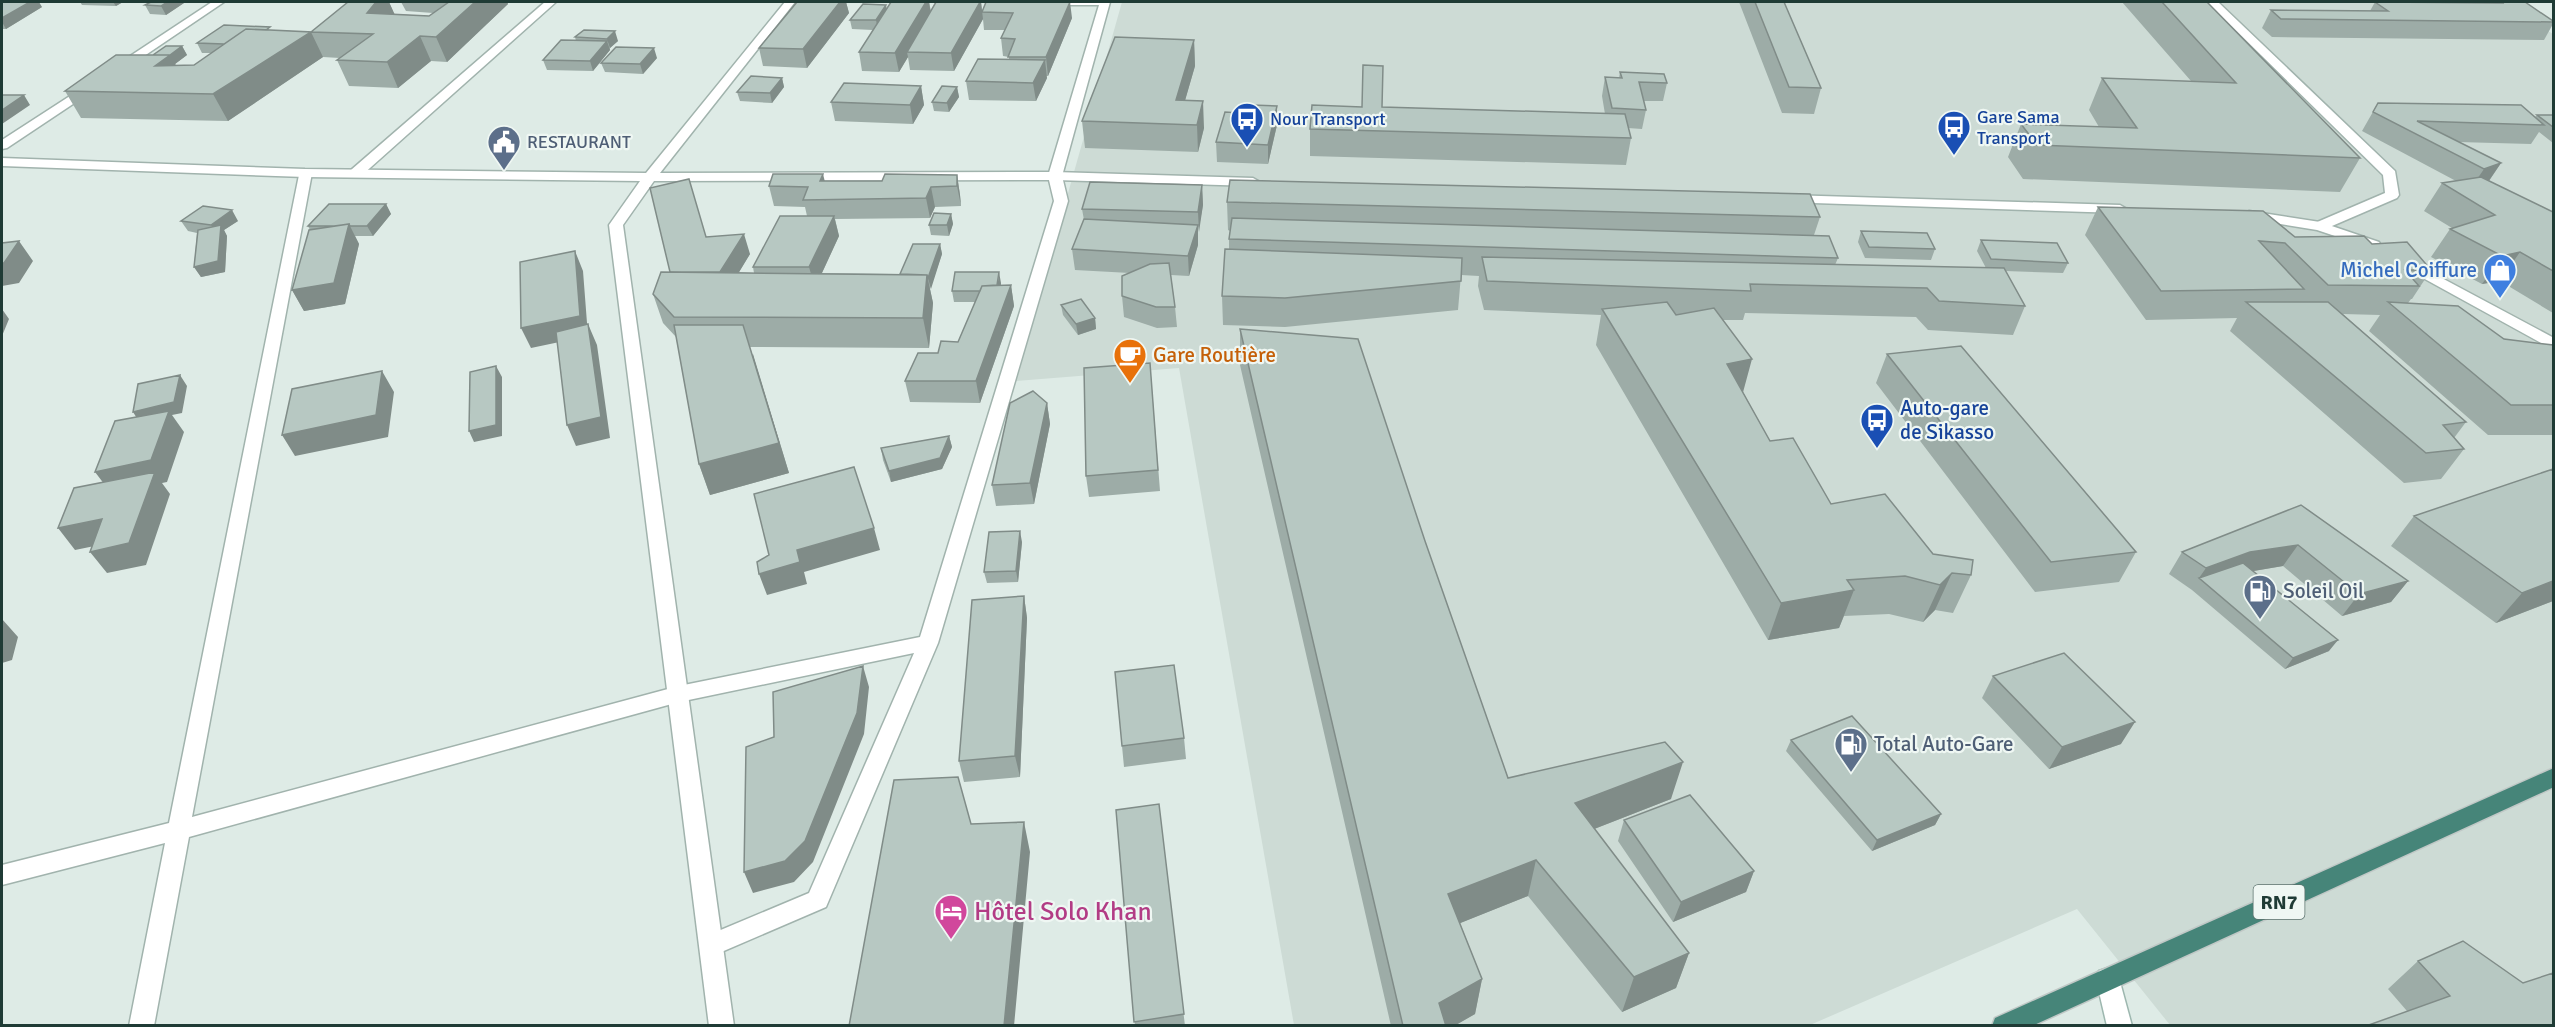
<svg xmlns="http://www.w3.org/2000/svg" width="2555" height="1027" font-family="Signika,sans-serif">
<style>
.built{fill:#cddbd5}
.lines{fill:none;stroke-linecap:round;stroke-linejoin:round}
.minor-casing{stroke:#a1b3ad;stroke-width:3}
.tertiary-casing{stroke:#a1b3ad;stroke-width:3}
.secondary-casing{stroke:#9db7af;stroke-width:3}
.trunk-casing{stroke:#c0c8c6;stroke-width:3}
.minor{fill:#fff;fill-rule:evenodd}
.tertiary{fill:#fff;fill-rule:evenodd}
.secondary{fill:#fff;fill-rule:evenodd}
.trunk{fill:#468579;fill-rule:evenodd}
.wall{fill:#9daca7}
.shaded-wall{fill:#808c88}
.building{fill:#b7c8c2;stroke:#808c88;stroke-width:1.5}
.labels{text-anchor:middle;stroke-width:4.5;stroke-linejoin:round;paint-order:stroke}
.far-transit-label{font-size:18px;fill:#164399;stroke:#eff7f3;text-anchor:start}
.far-service-label{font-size:18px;fill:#4e5e75;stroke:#eff7f3;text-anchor:start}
.shield{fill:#eff7f3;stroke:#5d736e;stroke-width:1.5}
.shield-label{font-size:20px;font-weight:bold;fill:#1f3b35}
.shop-label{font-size:21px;fill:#366cbe;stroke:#eff7f3;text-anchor:end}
.food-label{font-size:21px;fill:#c56008;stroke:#eff7f3;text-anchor:start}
.transit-label{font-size:21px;fill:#164399;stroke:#eff7f3;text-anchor:start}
.service-label{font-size:21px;fill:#4e5e75;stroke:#eff7f3;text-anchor:start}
.near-hotel-label{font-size:26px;fill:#b23c85;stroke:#eff7f3;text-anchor:start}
</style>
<rect width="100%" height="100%" fill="#deebe6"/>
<path class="built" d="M1122,2H2508L2554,35L2553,1025H2170L2077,909L1810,1025H1294L1179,368L1015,381Z"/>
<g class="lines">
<defs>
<path id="minor" d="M212,2H224L122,71L118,72L112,68Z
M545,2H556L361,176H351L349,173L351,170Z
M1061,2H1110L1062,176L1068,201L938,643L826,907L712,956L704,953L700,945L704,937L809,893L914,653L679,702L189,837L154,1026H129L165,843L2,885V865L169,823L300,170H310L312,173L192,817L679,686L920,637L1054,201L1048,176L1099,5H1066Z
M2207,2H2218L2395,171L2399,195L2397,198L2325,229H2315L2313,226L2315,223L2385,193L2383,175Z
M90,83L96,87L94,90L7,148L2,149V140Z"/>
<path id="tertiary" d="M785,2H795L660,173L1055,172L1253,178L1260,182L1253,186L1055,180L654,181L623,225L734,1026H709L609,225L640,181L305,177L2,166V158L305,169L646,173Z
M1788,195L2120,205L2127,209L2120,213L1783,202L1781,199L1783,196Z
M2249,211L2320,222L2379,242L2381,245L2374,249L2317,230L2244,218L2242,215Z
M2408,260L2554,338V350L2403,267L2401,264L2403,261Z"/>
<path id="secondary" d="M2108,968L2117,971L2132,1026H2107L2096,979L2099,971Z"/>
<path id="trunk" d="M2554,768V787L2032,1026H1992L1995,1018Z"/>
</defs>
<use href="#minor" class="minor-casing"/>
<use href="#tertiary" class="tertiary-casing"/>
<use href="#secondary" class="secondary-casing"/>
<use href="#trunk" class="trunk-casing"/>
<use href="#minor" class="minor"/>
<use href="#tertiary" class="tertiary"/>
<use href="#secondary" class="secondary"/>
<use href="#trunk" class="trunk"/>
</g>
<path class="wall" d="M2,2L42,7L6,29H2Z
M80,2H123L116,6L82,5Z
M151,2H183L184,3L166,15L150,14L145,5Z
M348,2H389L394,14L429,16L433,13L406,11L401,2H507L508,4L447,62L431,61L398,88L349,86L337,60L340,58L323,57L228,121L81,118L65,91L153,55L182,46L187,55L175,64L176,65H194L212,53H202L197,43L272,30L311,32Z
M797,2H846L849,13L807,68L763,66L759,48Z
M891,2H929L931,11L936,2H981L982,11L986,2L1072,18L1048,76H1046L1047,78L1036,101L969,100L966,81L1009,59V57L1003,56L1001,38L1005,30H984L983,19L954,71L910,70L908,57L899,72L862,71L859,52L873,30L852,29L850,20L887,8Z
M1739,2H1784L1821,88L1814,114L1782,113Z
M2122,2H2207L2360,158L2340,192L2023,179L2008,157L2021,124L2099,127L2089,110L2102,78L2191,81Z
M2375,2L2493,3L2494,2H2525L2553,21V24L2544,40L2272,37L2262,28L2271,10L2370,11Z
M584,30L618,41L610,48V50L593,71L547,70L543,60L576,41L575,37Z
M1194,40L1195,66L1185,100L1204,128L1198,152L1085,148L1082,121Z
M657,58L643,74L605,72L601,63Z
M1620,72L1667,83L1663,101H1644L1646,110L1642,129L1628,128L1631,138L1626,165L1310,156V129L1382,107L1605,114L1602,96L1605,77L1619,78Z
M782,78L784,87L772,103L740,101L737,92Z
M921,86L924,105L913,124L835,121L831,102Z
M957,87L959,97L949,112L934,111L932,102Z
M2378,103L2535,117L2537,115H2553V143L2539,132L2531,144L2458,142L2501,163L2489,181L2553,212V313L2500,281L2482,284L2431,257L2450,229L2452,228L2424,211L2442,183L2456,181L2362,131Z
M1252,105L1277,125L1268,164L1217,162L1216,142L1252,114Z
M957,175L960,195L961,206L935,207L930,218L835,219L839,236L822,273L900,274L940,244L942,254L930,289L933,303L929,348L750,347L789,473L710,495L699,464L676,337L663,323L653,294L670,272L707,237L750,254L739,272L754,273L753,267L807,216L805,207L774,206L769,186L825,181H882Z
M1202,185L1203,205L1198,232V245L1189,276L1171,275L1175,307L1177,327L1157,328L1124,317L1122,296L1130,273L1075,270L1072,249L1084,220L1082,209Z
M1227,202L1820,217L1814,235L1838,258L1835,265L1986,268L1977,251L1981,240L2068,263L2063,273L2005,271L2025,306L2013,335L1928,330L1916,317L1745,313L1743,320H1723L1743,392L1770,441L1831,504L1933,554L1971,575L1953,613L1935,610L1923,622L1889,614L1844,616L1839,628L1768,640L1596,345L1601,315L1484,310L1478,286L1479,276L1461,275L1458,310L1285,327L1223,325L1222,296L1229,250V239L1230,231L1228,230Z
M386,204L391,214L373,236H355L359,244L345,304L304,311L292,290L310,230L308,226Z
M2098,207L2295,237L2372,244L2431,270L2412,299H2411L2408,303L2504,339L2553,345V435H2488L2369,331L2380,315L2343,314L2466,422L2454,438L2464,449L2441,479L2404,483L2230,331L2237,318L2146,320L2085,235Z
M951,214L953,224L949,236L931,235L929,225Z
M181,221H238L224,230L227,236L225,272L201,277L194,267L197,233L188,231Z
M1861,231L1935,249L1931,260L1865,258L1858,242Z
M1001,283V285H1011L1014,306L980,403L910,402L905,381L938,353L958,342L975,302H954L952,291Z
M1061,305L1095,318L1096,329L1078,335L1063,315Z
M1240,329L1425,541L1508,778L1671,799L1594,829L1689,953L1676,988L1622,1012L1528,896L1460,923L1482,979L1475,1014L1454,1026H1391L1240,365Z
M1887,354L2136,552L2119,582L2035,592L1876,383Z
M1150,363L1160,491L1089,497L1086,476Z
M1047,403L1050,424L1034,504L996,506L992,485Z
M949,436L952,447L942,469L891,482L883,460L881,448Z
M2553,469V601L2496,623L2391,546L2414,516Z
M2301,505L2408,581L2391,602L2342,616L2283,566L2253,571L2329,651L2285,669L2192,590L2169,574L2182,552Z
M1022,542L1018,582L987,583L984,572Z
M1024,596L1027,618L1020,777L964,782L959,761Z
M1993,676L2121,744L2049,769L1982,698Z
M1184,738L1186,759L1124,767L1122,746Z
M1791,740L1941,814L1935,825L1872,851L1786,751Z
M1159,804L1185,1026H1135L1116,810Z
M1624,820L1754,871L1746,892L1673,922L1618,841Z
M2418,961L2523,983L2553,1026L2407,1011L2388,989Z"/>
<path class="shaded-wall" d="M30,2H39L42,7L6,29L2,22V18Z
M113,2H123L116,6Z
M167,2H183L184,3L166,15L161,6Z
M376,2H389L395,15L367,13Z
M475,2H507L508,4L447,62L436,37Z
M840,2H846L849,13L807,68L803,49Z
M926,2H929L931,15L907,52L908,57L899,72L895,53Z
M980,2H981L983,19L954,71L951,53Z
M1070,2L1072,18L1048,76L1046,57Z
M886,5L888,15L878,30L876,20Z
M615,31L618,41L610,48L607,39Z
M311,32L323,57L228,121L213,94Z
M420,36L431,61L398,88L387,62Z
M1194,40L1195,66L1178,125L1176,100Z
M607,41L610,50L593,71L590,61Z
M182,46L187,55L175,64L184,81L155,66Z
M654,48L657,58L643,74L640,64Z
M1045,60L1047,78L1036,101L1033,83Z
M782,78L784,87L772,103L770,93Z
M921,86L924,105L913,124L910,105Z
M957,87L959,97L949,112L947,103Z
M24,95L30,105L2,124V110Z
M1203,101L1204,128L1198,152L1197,125Z
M1277,106V125L1268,164V145Z
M2501,163L2488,182L2471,188L2484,169Z
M823,174L828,194L825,201L820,181Z
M957,175L960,195L961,206L957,186Z
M1202,185L1203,205L1199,232L1198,212Z
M931,187L935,207L930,218L926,198Z
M386,204L391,214L373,236L367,226Z
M232,210L238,221L224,230L227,236L225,272L201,277L194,267L217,235L211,225Z
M951,214L953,224L949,236L947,225Z
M834,216L839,236L815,288L809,267Z
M349,224L359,244L345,304L304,311L292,290Z
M1198,225V245L1189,276L1188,256Z
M744,234L750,254L724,297L718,276Z
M19,241L33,261L19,283L2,286V263Z
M940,244L942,254L931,289L928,278Z
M575,251L583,271L588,336L531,348L521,328Z
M2520,252L2500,281L2482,284L2502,256Z
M999,272L1001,283L998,302L997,291Z
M927,275L933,303L929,348L923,318Z
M1011,285L1014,306L980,403L976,381Z
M2,309L9,319L2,336Z
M1095,318L1096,329L1078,335L1076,324Z
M588,324L597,345L610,438L576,446L567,425Z
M753,354L789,473L710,495L699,464Z
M1752,359L1742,396L1727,364Z
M496,366L502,377V436L474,442L469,431Z
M382,371L394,392L388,437L295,456L282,435Z
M180,375L187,386L182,413L172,415L184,432L167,482L162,483L170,494L146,565L107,573L90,552L111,493L95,472L140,423L133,412Z
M1047,403L1050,424L1034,504L1030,483Z
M949,436L952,447L942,469L891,482L889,471Z
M102,519L119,541L75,550L58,528Z
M874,528L880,550L804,572L807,584L767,595L759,574L797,550Z
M1020,531L1022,542L1018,582L1016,571Z
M2298,545L2283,566L2236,574L2199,578L2206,568L2250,552Z
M1952,573L1935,610L1923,622L1940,585Z
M2408,581L2391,602L2342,616L2359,594Z
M2553,581V601L2496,623L2522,593Z
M1854,590L1839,628L1768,640L1781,603Z
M1024,596L1027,618L1020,777L1015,756Z
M2,619L18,637L12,660L2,663Z
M2338,640L2329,651L2285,669L2293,658Z
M863,666L869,687L864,734L813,862L794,882L753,893L744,872Z
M2135,722L2121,744L2049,769L2062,747Z
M1683,762L1671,799L1566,840L1575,803Z
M1941,814L1935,825L1872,851L1877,840Z
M1024,822L1030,852L1014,1026H1004Z
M1536,860L1528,896L1443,930L1448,894Z
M1754,871L1746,892L1673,922L1681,902Z
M1689,953L1676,988L1622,1012L1634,977Z
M1482,979L1475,1014L1454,1026H1435L1439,1003Z"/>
<path class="building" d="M2,2H30L2,18Z
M151,2H167L161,6L145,5Z
M348,2H376L367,13L429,16L449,2H475L436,37L420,36L387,62L337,60L373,34L311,32Z
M797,2H840L803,49L759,48Z
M891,2H926L895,53L859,52Z
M936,2H980L951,53L907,52Z
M986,2H1070L1046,57H1008L1015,39L1001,38L1013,13L982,12Z
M1755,2H1784L1821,88L1789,87Z
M2162,2H2207L2360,158L2037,145L2021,124L2137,128L2102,78L2236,83Z
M2375,2L2504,3L2501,2H2525L2553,21V22L2281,19L2271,10L2388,11Z
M863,4L886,5L876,20H850Z
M224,25L270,27L266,30L246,29L224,44L197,43Z
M246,29L311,32L213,94L65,91L116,55H170L155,66L194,65Z
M584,30L615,31L607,39L575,37Z
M1115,37L1194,40L1176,100L1203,101L1197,125L1082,121Z
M561,40L607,41L590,61L543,60Z
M166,46H182L170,55H153Z
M616,47L654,48L640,64L601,63Z
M978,59L1045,60L1033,83L966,81Z
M1363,65L1383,66L1382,107L1625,114L1631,138L1310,129L1312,105L1362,107Z
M1620,72L1664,74L1667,83L1639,82L1646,110L1612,108L1605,77L1622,78Z
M751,76L782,78L770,93L737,92Z
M844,83L921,86L910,105L831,102Z
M942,86L957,87L947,103L932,102Z
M2,95H24L2,110Z
M2378,103L2521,105L2544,125L2417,121L2501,163L2484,169L2373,112Z
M1252,105L1277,106L1268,145L1216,142L1225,112L1257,114Z
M2537,115H2553V127Z
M773,174H823L820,181H882L885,174L957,175V186L931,187L926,198L803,200L808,187L769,186Z
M2481,177L2553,212V271L2520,252L2502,256L2450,229L2495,215L2442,183Z
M689,179L706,237L744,234L720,272H670L650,188Z
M1230,180L1810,194L1820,217L1227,202Z
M1090,182L1202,185L1198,212L1082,209Z
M329,204H386L367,226H350L349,224L334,226H308Z
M203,206L232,210L211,225L181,221Z
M2098,207L2263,211L2295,237L2364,236L2372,244L2407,242L2431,270H2405L2419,286L2328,285L2285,243L2259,241L2304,289L2161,291Z
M934,213L951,214L947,225H929Z
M780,216H834L809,267H753Z
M1232,218L1829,236L1838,258L1229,239Z
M1084,219L1198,225L1188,256L1072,249Z
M349,224L334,283L292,290L309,230Z
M221,225L218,261L194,267L198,230Z
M1861,231L1927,233L1935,249L1869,247Z
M1981,240L2057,243L2068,263L1991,259Z
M19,241L4,263H2V243Z
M913,244H940L928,278L927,275L900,274Z
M1225,249L1462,258L1461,281L1285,298L1222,296Z
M575,251L580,316L521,328L520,262Z
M1482,257L2004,268L2025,306L1939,301L1927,288L1750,284L1751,291L1487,281Z
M1169,263L1175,307H1156L1122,296V276L1150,264Z
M661,272L927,275L923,318L674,317L653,294Z
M955,272H999L997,285L982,286L980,291H952Z
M1011,285L976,381H905L918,353H938L941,341L958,342L982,286Z
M1081,299L1095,318L1076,324L1061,305Z
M1667,302L1676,315L1714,308L1752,359L1727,364L1770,441L1793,438L1831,504L1885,494L1933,554L1973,560L1971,575L1952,573L1940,585L1905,576L1847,580L1854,590L1781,603L1602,309Z
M2246,302H2328L2466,422L2443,425L2464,449L2426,453Z
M2388,302L2458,306L2504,339L2553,345V405H2511Z
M588,324L601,417L567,425L556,332Z
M674,325H743L779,443L699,464Z
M1240,329L1358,339L1425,541L1508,778L1665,742L1683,762L1575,803L1689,953L1634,977L1536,860L1448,894L1482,979L1439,1003L1446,1026H1403Z
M1961,346L2136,552L2051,562L1887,354Z
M1150,363L1158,470L1086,476L1084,368Z
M496,366V425L469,431L470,372Z
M382,371L376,415L282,435L292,389Z
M180,375L174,402L133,412L138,384Z
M1033,391L1047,403L1030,483L992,485L1010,403Z
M169,411L151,460L95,472L115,421Z
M949,436L940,458L889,471L881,448Z
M854,467L874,528L797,550L800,562L759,574L757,562L769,555L754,494Z
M2553,469V581L2522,593L2414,516Z
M155,472L129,543L90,552L102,519L58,528L74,488Z
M2301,505L2408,581L2359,594L2298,545L2250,552L2206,568L2182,552Z
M1020,531L1016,571L984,572L989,532Z
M2243,563L2338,640L2293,658L2199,578Z
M1024,596L1015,756L959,761L972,600Z
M2064,653L2135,722L2062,747L1993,676Z
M1174,665L1184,738L1122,746L1115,672Z
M863,666L857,713L805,841L785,861L744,872L746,747L774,737L773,692Z
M1852,716L1941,814L1877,840L1791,740Z
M958,777L971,824L1024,822L1004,1026H849L894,780Z
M1690,795L1754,871L1681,902L1624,820Z
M1159,804L1184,1014L1134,1022L1116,810Z
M2463,941L2523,983L2553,973V1026H2366L2450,996L2418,961Z"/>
<defs>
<symbol id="bus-pin" viewBox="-11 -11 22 30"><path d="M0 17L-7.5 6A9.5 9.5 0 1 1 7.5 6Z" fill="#1a4fb4" stroke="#eff7f3"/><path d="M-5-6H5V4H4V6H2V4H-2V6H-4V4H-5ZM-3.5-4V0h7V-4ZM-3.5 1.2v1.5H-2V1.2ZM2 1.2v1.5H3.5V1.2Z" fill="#fff"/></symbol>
<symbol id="civic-pin" viewBox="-11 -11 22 30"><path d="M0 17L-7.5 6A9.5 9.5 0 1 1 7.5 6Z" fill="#5c6f8a" stroke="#eff7f3"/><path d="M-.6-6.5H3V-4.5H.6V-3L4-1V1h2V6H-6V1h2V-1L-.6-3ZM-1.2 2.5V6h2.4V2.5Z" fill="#fff"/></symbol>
<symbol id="shop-pin" viewBox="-11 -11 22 30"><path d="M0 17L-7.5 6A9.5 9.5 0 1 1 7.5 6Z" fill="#3f7fe0" stroke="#eff7f3"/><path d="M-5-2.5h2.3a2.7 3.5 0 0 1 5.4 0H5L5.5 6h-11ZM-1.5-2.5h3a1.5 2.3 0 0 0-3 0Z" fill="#fff"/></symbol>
<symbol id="cafe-pin" viewBox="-11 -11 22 30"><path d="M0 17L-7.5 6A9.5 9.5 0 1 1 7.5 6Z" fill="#e8710a" stroke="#eff7f3"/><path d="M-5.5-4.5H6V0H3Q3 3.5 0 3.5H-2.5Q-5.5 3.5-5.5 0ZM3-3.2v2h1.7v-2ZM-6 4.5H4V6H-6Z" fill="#fff"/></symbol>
<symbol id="fuel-pin" viewBox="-11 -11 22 30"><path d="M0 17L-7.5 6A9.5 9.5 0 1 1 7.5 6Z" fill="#5c6f8a" stroke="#eff7f3"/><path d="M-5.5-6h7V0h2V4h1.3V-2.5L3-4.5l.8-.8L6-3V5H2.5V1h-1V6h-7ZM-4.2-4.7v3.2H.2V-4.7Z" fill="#fff"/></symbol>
<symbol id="hotel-pin" viewBox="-11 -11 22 30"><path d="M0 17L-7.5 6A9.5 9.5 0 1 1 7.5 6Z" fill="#d1479c" stroke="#eff7f3"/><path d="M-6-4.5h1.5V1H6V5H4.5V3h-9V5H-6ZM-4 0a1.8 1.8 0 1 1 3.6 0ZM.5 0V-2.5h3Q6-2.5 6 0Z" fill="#fff"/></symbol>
</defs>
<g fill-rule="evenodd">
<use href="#bus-pin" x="1228" y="100" width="38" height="52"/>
<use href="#bus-pin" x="1935" y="108" width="38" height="52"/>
<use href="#civic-pin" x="485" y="123" width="38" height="52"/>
<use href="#shop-pin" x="2481" y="251" width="38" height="52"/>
<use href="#cafe-pin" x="1111" y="336" width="38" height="52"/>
<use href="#bus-pin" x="1858" y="401" width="38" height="52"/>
<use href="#fuel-pin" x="2241" y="572" width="38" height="52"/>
<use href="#fuel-pin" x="1832" y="725" width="38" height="52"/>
<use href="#hotel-pin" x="932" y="892" width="38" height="52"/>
</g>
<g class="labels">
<g class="far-transit-label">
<text x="1977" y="123">Gare Sama<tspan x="1977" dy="21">Transport</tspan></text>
<text x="1270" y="125">Nour Transport</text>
</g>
<g class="far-service-label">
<text x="527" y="148">RESTAURANT</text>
</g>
<rect class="shield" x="2253.5" y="885" width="51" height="34" rx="4.5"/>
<g class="shield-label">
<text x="2279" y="909">RN7</text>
</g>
<g class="shop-label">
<text x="2477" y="277">Michel Coiffure</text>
</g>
<g class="food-label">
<text x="1153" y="362">Gare Routière</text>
</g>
<g class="transit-label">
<text x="1900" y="415">Auto-gare<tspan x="1900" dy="24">de Sikasso</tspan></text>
</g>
<g class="service-label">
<text x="2283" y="598">Soleil Oil</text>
<text x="1874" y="751">Total Auto-Gare</text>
</g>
<g class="near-hotel-label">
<text x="974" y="920">Hôtel Solo Khan</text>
</g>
</g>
<rect width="2555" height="1027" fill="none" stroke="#1f3b35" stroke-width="6"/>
</svg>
